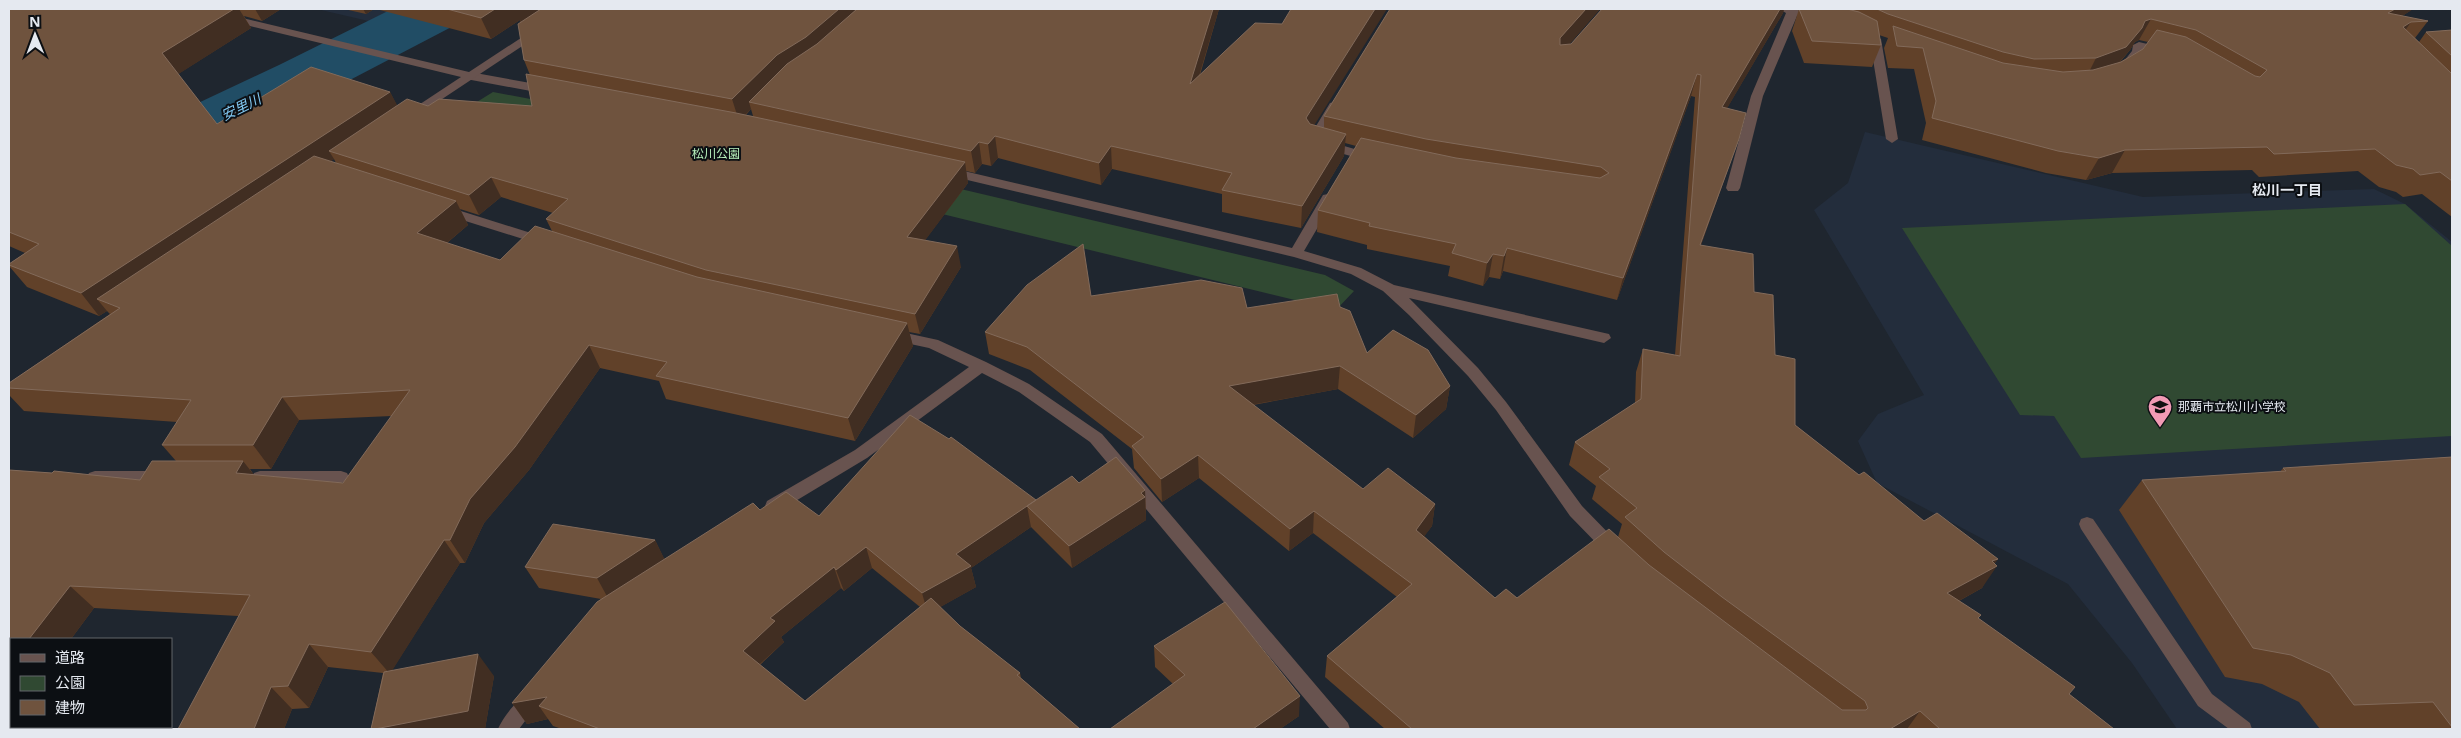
<svg xmlns="http://www.w3.org/2000/svg" width="2461" height="738" font-family="'Open Sans','Noto Sans JP',sans-serif">
<style>
.built{fill:#232d3c}
.green{fill:#304932}
.lines{fill:none;stroke-linecap:round;stroke-linejoin:round}
.river{fill:#214d65;fill-rule:evenodd}
.service{fill:#68534f;fill-rule:evenodd}
.minor{fill:#68534f;fill-rule:evenodd}
.tertiary{fill:#68534f;fill-rule:evenodd}
.wall{fill:#614129;fill-rule:evenodd}
.shaded-wall{fill:#412e22}
.building{fill:#6f533e;stroke:#826a5a}
.labels{text-anchor:middle;stroke-width:4;stroke-linejoin:round;paint-order:stroke}
.park-label{font-size:12px;fill:#b8f2bd;stroke:#0c0f13}
.poi-label{font-size:12px;fill:#e5e9f0;stroke:#0c0f13;text-anchor:start}
.water-label{font-size:14px;font-style:italic;fill:#83caf4;stroke:#0c0f13}
.neighbourhood-label{font-size:14px;font-weight:bold;fill:#e5e9f0;stroke:#0c0f13}
</style>
<rect width="100%" height="100%" fill="#1f262f"/>
<path class="built" d="M317,9H404L377,23Z
M1865,132L2143,197L2374,189L2405,204L2452,242V729H2177L2132,663L2068,584L1877,483L1858,441L1878,414L1924,395L1814,210L1848,183Z"/>
<path class="green" d="M493,92L778,146L1325,275L1354,291L1336,310L807,181L459,113Z
M2405,204L2452,246V436L2081,458L2054,416L2020,415L1902,228Z"/>
<g class="lines">
<path class="river" d="M392,9H470L461,22L325,93L144,182L84,204L9,225V179L94,152L279,65Z"/>
<path class="service" d="M2087,517L2093,519L2212,694L2250,723L2252,729H2229L2198,706L2081,529L2079,524L2081,519Z"/>
<path class="minor" d="M1779,9H1797L1822,18L1816,21L1797,16L1763,96L1740,188L1738,191H1728L1726,188L1751,96L1786,13Z
M1871,34L1881,39L1898,139L1892,143L1886,139L1870,41L1865,37Z
M2139,42L2168,49L2170,51L2164,54L2144,50L2130,69H2122L2120,66L2132,51L2133,45Z
M470,72L547,86L553,90L547,94L466,79V73Z
M1334,102L1340,106L1320,139L1358,150L1360,153L1358,156L1354,157L1309,144L1307,141L1330,103Z
M947,167L1292,248L1323,195L1328,194L1335,198L1304,251L1361,268L1394,285L1609,334L1611,338L1604,343L1409,298L1478,368L1506,402L1582,506L1620,545L1622,550L1620,555L1614,557L1608,555L1570,516L1496,410L1468,376L1409,315L1383,291L1351,274L1294,257L942,174L941,171L942,168Z
M445,206L550,239L552,242L545,246L440,213L438,210Z
M892,330L938,340L986,362L1029,384L1102,434L1348,723L1350,729H1330L1090,442L1019,392L982,373L867,458L779,511L773,512L767,511L765,506L767,501L855,450L969,367L929,348L887,339L885,335L887,331Z
M95,471H162L168,473L170,477L168,481L162,483H95L89,481L87,477L89,473Z
M260,471H341L347,473L349,477L347,481L341,483H260L254,481L252,477L254,473Z
M532,692L539,694L541,700L519,729H498C503,717 519,696 532,692Z"/>
<path class="tertiary" d="M186,9H205L469,72L565,9H578L409,121L405,120L403,117L405,114L461,77L188,11Z"/>
</g>
<path class="wall" d="M9,9H281L262,21L244,16L251,28L178,74L217,124L390,92L397,106H532L530,75L524,60L520,20L491,39L376,9H1219L1200,75L1315,125L1324,128V116L1390,9H1600L1569,44H1571L1602,9H1784L1783,13L1727,108L1731,161L1701,245L1754,292L1775,355L1795,425L1859,475L1924,521L1998,559L1994,564L1982,588L1959,601L1978,618L2069,694L2114,729H1385L1325,677L1327,656L1397,597L1313,533L1289,551L1199,478L1162,502L1134,468L1132,449L1030,370L989,354L985,332L1091,296L1247,308L1340,307L1367,353L1450,386L1446,409L1413,438L1338,389L1253,405L1363,489L1435,504L1432,526L1424,536L1495,598H1517L1618,537L1622,524L1592,499L1596,486L1569,465L1575,442L1635,403L1636,372L1643,349L1675,355L1695,97L1691,96L1617,300L1503,271L1500,279L1489,277L1483,286L1448,276L1450,266L1367,249V245L1317,232L1318,210L1356,146L1345,143L1344,156L1301,228L1222,212V194L1112,169L1101,185L998,158L991,166L982,164L975,173L966,171L968,183L925,240L961,267L920,334L909,332L913,346L855,441L666,399L659,381L600,368L529,470L484,523L465,563H460L392,670L494,676L485,729H371L383,673L328,667L309,708L292,709L284,729L238,616L94,608L71,639H11V721L9,725V470L140,480L176,461L162,445L177,422L24,411L9,395V383L110,314L107,311L99,316L27,287L9,266V264L25,253L9,246ZM751,109L753,116L746,115ZM334,159L336,163L331,161ZM501,197L553,213L546,219L552,231L500,260L447,243L468,225L460,209L479,215ZM392,416L343,483L254,475L250,469H271L299,420Z
M344,9H374L366,14Z
M1799,9H2413L2402,16L2428,21L2415,38L2419,42L2426,32L2452,30V217L2422,194L2403,197L2396,192L2379,187L2358,171L2259,177L2252,170L2112,173L2086,180L2046,173L1922,140L1926,123L1914,69L1888,68L1884,48L1888,38L1879,35L1881,45L1872,67L1804,63L1792,31ZM2139,40L2148,42L2143,49L2120,62L2130,50L2135,42Z
M2452,457V729H2320L2299,702L2262,684L2225,677L2119,510L2142,480L2280,472L2283,468Z
M1079,483L1145,490L1146,520L1072,568L1031,527L971,568L976,587L940,607L960,626L1020,673L1021,678L1080,729H562L553,726L548,719L527,724L512,703L601,599L539,588L525,567L655,540L664,559L760,510L819,516L1036,500ZM872,568L920,607L805,701L760,665L784,642L781,637L841,588L844,591Z
M1154,646L1299,716L1280,729H1110L1173,684L1155,667Z"/>
<path class="shaded-wall" d="M234,9H239L251,28L177,75L162,53Z
M255,9H281L262,21Z
M363,9H374L366,14Z
M495,9H562L525,33L520,20L491,39L481,18Z
M839,9H868L749,102L751,109L739,121L732,99L777,55Z
M1213,9H1219L1190,106V84Z
M1375,9H1387L1305,140L1306,118Z
M1586,9H1600L1556,60L1560,38Z
M1780,9H1784L1783,13L1715,129L1722,107Z
M2395,9H2413L2373,35L2388,13Z
M2151,19L2139,40L2135,42L2130,50L2114,68L2085,80L2096,58L2145,21Z
M2411,22L2396,44L2403,27Z
M1697,74L1691,96L1617,300L1623,278Z
M390,92L402,114L329,151L334,159L114,306L97,299L107,311L99,316L81,293Z
M1346,134L1344,156L1301,228L1302,206Z
M995,136L998,158L991,166L988,144Z
M1739,139L1731,161L1693,267L1700,245Z
M979,142L982,164L975,173L971,151Z
M1111,146L1112,169L1101,185L1099,163Z
M2125,150L2112,173L2086,180L2099,158Z
M965,162L968,183L912,258L907,237Z
M491,177L501,197L479,215L469,195Z
M456,201L468,225L430,257L417,233Z
M957,246L961,267L920,334L915,314Z
M1507,248L1503,271L1500,279L1504,256Z
M1493,254L1489,277L1483,286L1487,263Z
M907,323L913,346L855,441L848,418Z
M589,345L600,368L529,470L484,523L465,563L450,540L470,499Z
M1340,366L1338,389L1229,409V386Z
M1450,386L1446,409L1413,438L1416,415Z
M282,397L299,420L271,469L253,445Z
M1198,455L1199,478L1162,502L1161,479Z
M243,461L262,485L236,473Z
M1145,490L1146,520L1072,568L1069,546Z
M1435,504L1432,526L1413,552L1416,530Z
M1027,506L1031,527L971,568L976,587L928,614L922,593L956,554Z
M1314,511L1313,533L1289,551L1290,529Z
M444,540L460,563L390,674L371,652Z
M655,540L666,562L609,600L597,578Z
M866,547L872,568L844,591L836,570Z
M1998,559L1990,570L1997,566L1982,588L1933,615L1947,593L1992,561Z
M834,567L841,588L781,637L784,642L752,671L743,651L770,618Z
M70,586L94,608L71,639H29Z
M309,644L328,667L309,708L288,686Z
M478,654L494,676L485,729H375Z
M11,663V721L9,725V667Z
M271,687L292,709L284,729H254Z
M1300,696L1299,716L1280,729H1253Z
M547,697L539,706L548,719L527,724L512,703Z
M1920,711L1907,729H1890Z"/>
<path class="building" d="M9,9H234L162,53L217,124L311,67L390,92L81,293L9,265V264L39,244L9,232Z
M447,9H495L481,18Z
M541,9H839L806,37L777,55L732,99L524,60L518,24Z
M857,9H1213L1190,84L1255,23L1282,24L1291,9H1375L1306,118L1310,124L1346,134L1302,206L1222,190L1232,173L1111,146L1099,163L995,136L988,144L979,142L971,151L749,102L787,64L817,44Z
M1390,9H1586L1560,38V45L1571,44L1602,9H1780L1722,107L1746,113L1739,139L1700,245L1753,254L1754,292L1773,295L1775,355L1795,359V425L1859,475L1864,472L1924,521L1937,513L1998,559L1992,561L1997,566L1947,593L1981,615L1978,618L2075,687L2069,694L2114,729H1940L1920,711L1890,729H1412L1327,656L1412,584L1314,511L1290,529L1198,455L1161,479L1132,446L1144,437L1027,347L985,332L1027,285L1083,244L1091,296L1201,280L1242,288L1247,308L1337,294L1340,307L1350,311L1367,353L1393,330L1428,350L1450,386L1416,415L1340,366L1229,386L1363,489L1388,468L1435,504L1416,530L1495,598L1506,589L1517,598L1609,529L1649,565L1842,710H1866L1868,708L1865,701L1722,597L1664,552L1625,517L1637,508L1599,477L1610,469L1575,442L1641,399L1643,349L1680,356L1701,75L1697,74L1623,278L1507,248L1504,256L1493,254L1487,263L1452,253L1456,244L1369,226L1370,223L1318,210L1361,138L1456,158L1600,178L1609,173L1601,167L1426,139L1324,116Z
M1799,9H1847L1859,12L1877,21L1881,45L1812,41Z
M1877,9H2395L2388,13L2428,21L2411,22L2403,27L2452,74V181L2440,172L2420,175L2413,169L2396,165L2375,149L2274,154L2267,147L2125,150L2099,158L2058,151L1932,118L1936,101L1923,48L1897,46L1893,26L2003,63L2063,72L2093,70L2121,62L2143,49L2157,30L2186,37L2255,76L2260,77L2267,70L2196,30L2151,19L2145,21L2142,28L2126,47L2096,58L2034,59L2003,52L1888,14Z
M2452,30V56L2426,32Z
M526,74L736,113L965,162L907,237L957,246L915,314L706,270L546,219L568,199L491,177L469,195L329,151L407,99L428,106L439,99L532,106Z
M314,156L456,201L417,233L500,260L535,226L697,277L907,323L848,418L656,376L667,362L589,345L515,447L470,499L450,540H444L371,652L309,644L288,686L271,687L254,729H178L250,595L70,586L29,639H11V663L9,667V470L52,473L54,471L140,480L152,461H243L236,473L343,483L410,390L282,397L253,445H162L191,400L9,388V383L120,308L97,299Z
M910,415L949,439L951,437L1036,500L956,554L971,566L922,593L866,547L836,570L834,567L770,618L775,621L743,651L805,701L931,598L960,626L1020,673L1017,675L1080,729H600L539,706L547,697L512,703L597,602L753,503L760,510L786,492L819,516Z
M1116,457L1145,490L1141,493L1145,497L1069,546L1027,506L1072,476L1079,483Z
M2452,457V727L2433,702L2354,705L2330,673L2291,655L2253,648L2142,480L2286,471L2283,468Z
M553,524L655,540L597,578L525,567Z
M1225,602L1300,696L1253,729H1110L1185,675L1154,646Z
M478,654L468,711L375,729H371L384,672Z"/>
<defs>
<symbol id="school-pin" viewBox="-11 -11 22 30"><path d="M0 17L-7.5 6A9.5 9.5 0 1 1 7.5 6Z" fill="#f19ab4" stroke="#0c0f13"/><path d="M0-5L7-2L0 1L-7-2ZM-4 1L0 2.5L4 1V4Q0 6-4 4Z" fill="#111"/></symbol>
</defs>
<g fill-rule="evenodd">
<use href="#school-pin" x="2146" y="393" width="28" height="38"/>
</g>
<g class="labels">
<g class="park-label">
<text x="716" y="158">松川公園</text>
</g>
<g class="poi-label">
<text x="2178" y="411">那覇市立松川小学校</text>
</g>
<g class="water-label">
<text transform="translate(241 107) rotate(-26)" y="5">安里川</text>
</g>
<g class="neighbourhood-label">
<text x="2287" y="195">松川一丁目</text>
</g>
</g>
<rect width="2461" height="738" fill="none" stroke="#e5e9f0" stroke-width="20"/>
<rect x="10" y="638" width="162" height="90" fill="#0c0f13" stroke="#63666b"/>
<rect x="20" y="654" width="25" height="8" fill="#68534f" stroke="#63666b"/>
<text x="55" y="663" font-size="15" fill="#e5e9f0">道路</text>
<rect x="20" y="676" width="25" height="15" fill="#304932" stroke="#63666b"/>
<text x="55" y="688" font-size="15" fill="#e5e9f0">公園</text>
<rect x="20" y="700" width="25" height="15" fill="#6f533e" stroke="#63666b"/>
<text x="55" y="713" font-size="15" fill="#e5e9f0">建物</text>
<g transform="translate(35 35) rotate(359)" stroke="#0c0f13" stroke-width="4" paint-order="stroke">
<path d="M0-4L9 19L0 12L-9 19Z" fill="#e5e9f0"/>
<text y="-8" font-size="14" font-weight="bold" text-anchor="middle" fill="#e5e9f0">N</text>
</g>
</svg>
